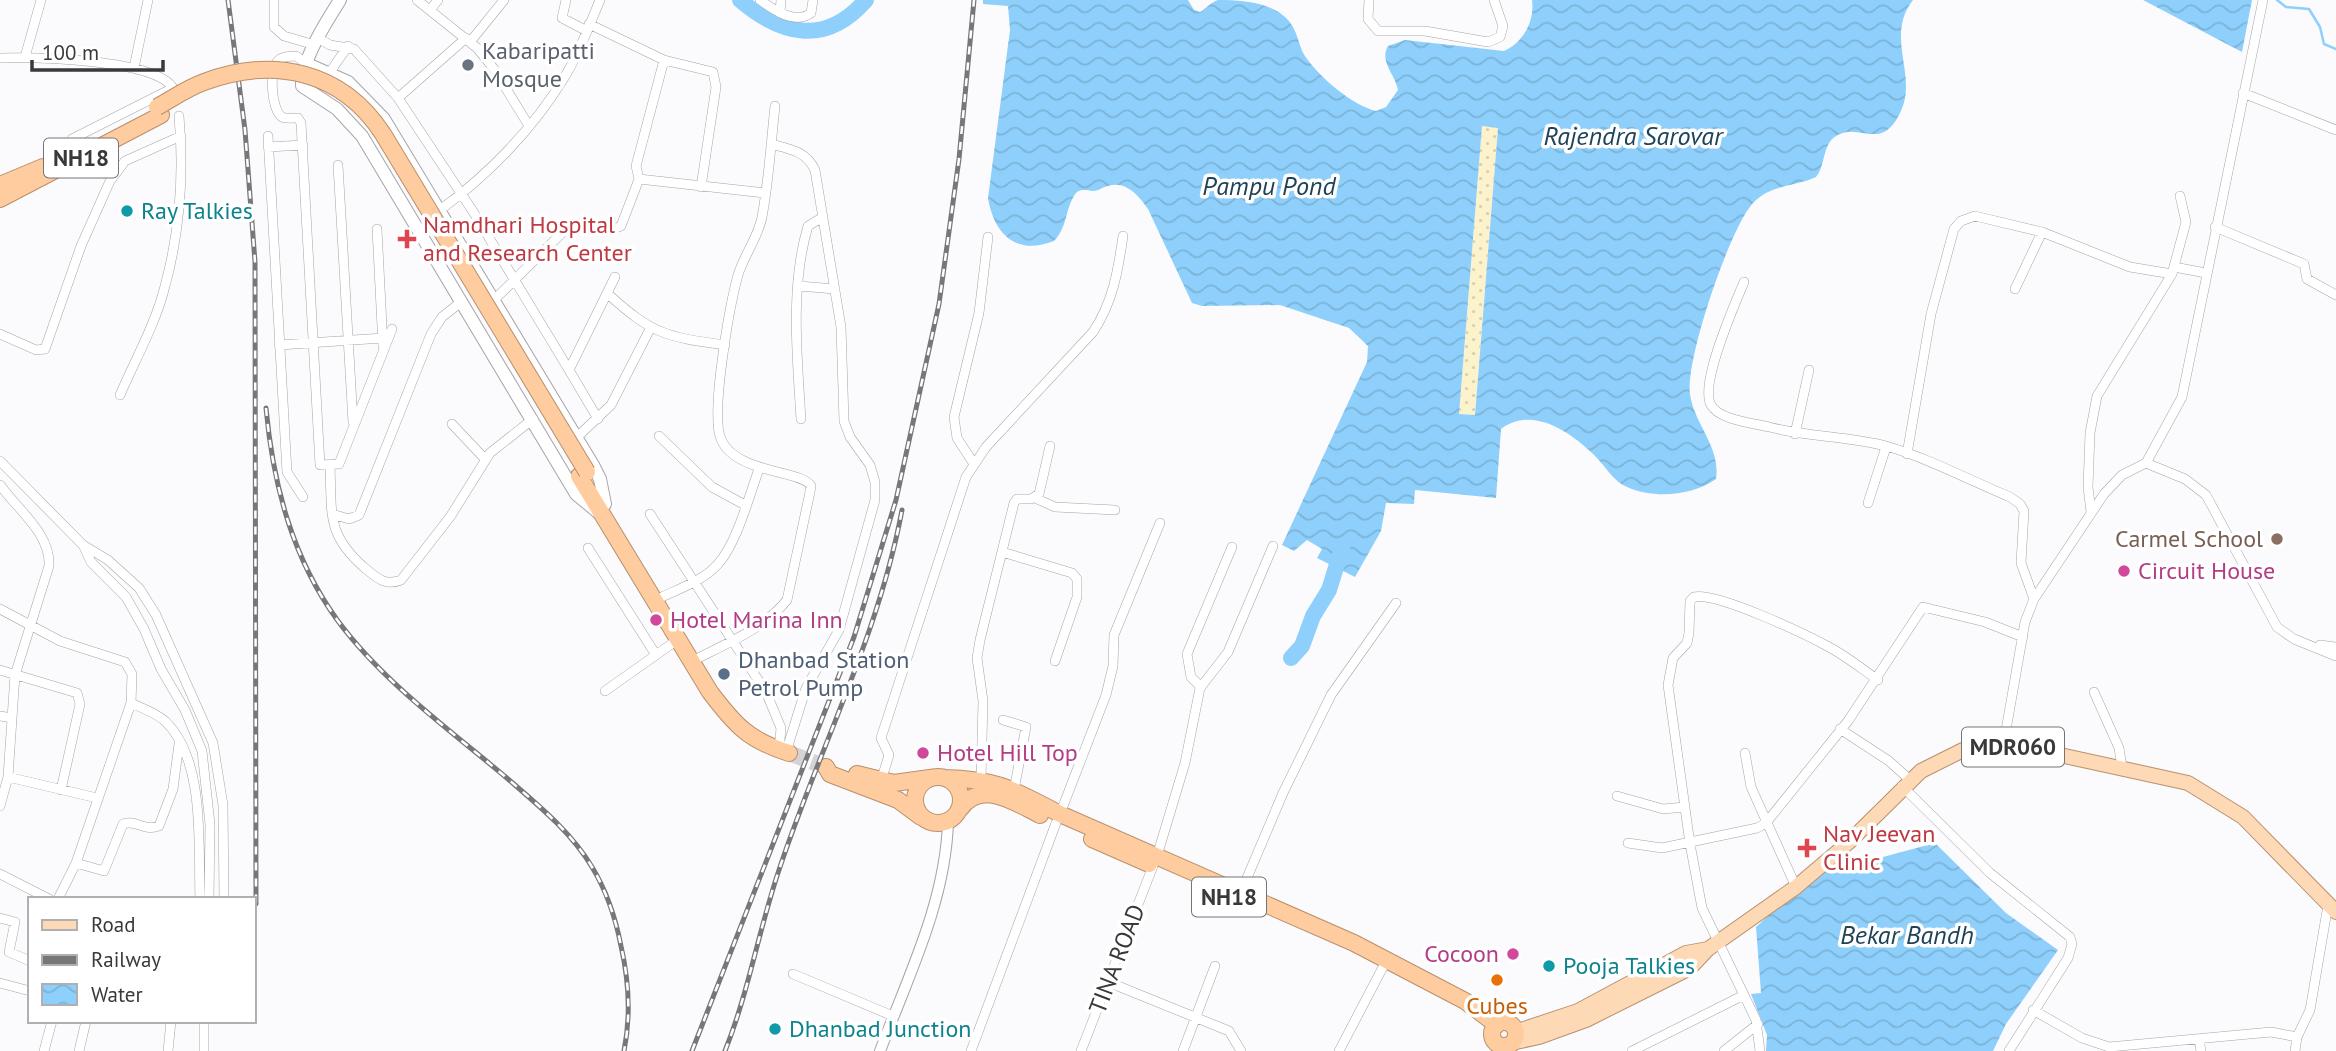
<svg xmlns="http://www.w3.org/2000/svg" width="2336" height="1051" font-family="'PT Sans',sans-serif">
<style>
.sand{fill:url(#sand-dots)}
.water{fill:url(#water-waves);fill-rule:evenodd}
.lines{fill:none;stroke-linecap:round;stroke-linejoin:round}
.stream{stroke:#8ed0fb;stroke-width:2.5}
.river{stroke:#8ed0fb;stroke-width:16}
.trunk-tunnel{stroke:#d4d4d7;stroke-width:16;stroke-dasharray:16 8;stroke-linecap:butt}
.minor-casing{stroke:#a5a5aa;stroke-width:10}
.tertiary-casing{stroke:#a5a5aa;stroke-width:12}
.secondary-casing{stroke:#a5a5aa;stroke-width:14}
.primary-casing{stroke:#b8906c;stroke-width:16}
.trunk-casing{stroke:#b8906c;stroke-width:18}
.minor{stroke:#fff;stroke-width:9}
.tertiary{stroke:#fff;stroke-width:10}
.secondary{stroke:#fff;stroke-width:12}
.primary{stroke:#fed9b6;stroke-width:14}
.trunk{stroke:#fecc9e;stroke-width:16}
.rail-casing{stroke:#777779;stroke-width:5}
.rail{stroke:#fff;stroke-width:2.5;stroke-dasharray:8;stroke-linecap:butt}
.trunk-bridge-casing{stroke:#b8906c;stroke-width:18;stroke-linecap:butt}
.trunk-bridge{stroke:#fecc9e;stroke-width:16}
.worship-dot{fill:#6b7280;stroke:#fff;stroke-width:2.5}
.culture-dot{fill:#0f9aa8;stroke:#fff;stroke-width:2.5}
.health-dot{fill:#e0444e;stroke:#fff;stroke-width:2.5}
.education-dot{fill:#8d6e63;stroke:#fff;stroke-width:2.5}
.hotel-dot{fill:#d1479c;stroke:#fff;stroke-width:2.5}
.service-dot{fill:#5c6f8a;stroke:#fff;stroke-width:2.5}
.food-dot{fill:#e8710a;stroke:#fff;stroke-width:2.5}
.labels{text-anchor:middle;stroke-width:7;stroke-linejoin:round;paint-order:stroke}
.shield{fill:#fff;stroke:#747476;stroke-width:2}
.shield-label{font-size:23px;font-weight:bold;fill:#39393b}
.worship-label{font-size:24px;fill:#5b616d;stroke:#fff;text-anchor:start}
.culture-label{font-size:24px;fill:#0d838f;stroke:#fff;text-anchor:start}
.health-label{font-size:24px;fill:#be3a42;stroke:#fff;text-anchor:start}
.education-label{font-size:24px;fill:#785e54;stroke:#fff;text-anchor:end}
.hotel-label{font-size:24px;fill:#b23c85;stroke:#fff;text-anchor:start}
.service-label{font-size:24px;fill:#4e5e75;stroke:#fff;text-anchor:start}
.street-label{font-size:24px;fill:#39393b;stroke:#fff}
.food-label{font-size:24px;fill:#c56008;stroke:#fff}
.water-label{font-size:26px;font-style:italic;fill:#1e4359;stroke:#fff}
</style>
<defs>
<pattern id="sand-dots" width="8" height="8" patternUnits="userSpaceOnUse" patternTransform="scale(1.75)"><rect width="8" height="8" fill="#fcf2cc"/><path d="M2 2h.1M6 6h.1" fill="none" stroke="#d9d0b0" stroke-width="1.8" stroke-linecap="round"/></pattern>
<pattern id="water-waves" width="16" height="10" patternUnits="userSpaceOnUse" patternTransform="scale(1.75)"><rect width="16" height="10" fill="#8ed0fb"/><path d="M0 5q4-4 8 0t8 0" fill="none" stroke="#7bb3d8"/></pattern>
</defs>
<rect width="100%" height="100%" fill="#fbfbfe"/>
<path class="sand" d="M1482,126L1498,127L1475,415L1459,414Z"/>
<path class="water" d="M983,0H1188L1194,10L1200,12C1207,8 1211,2 1218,0C1245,0 1282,3 1294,29C1299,39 1300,50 1307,59C1322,79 1352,105 1376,111L1386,107L1398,90C1395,74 1379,62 1388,46L1405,40L1504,51C1523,43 1535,21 1532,0H1913C1884,37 1919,76 1900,113C1881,153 1859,121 1836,136C1822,145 1826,164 1816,177C1794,187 1771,184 1753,203C1730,228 1685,360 1690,394C1694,424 1721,447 1716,479C1692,496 1654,499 1627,487C1613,481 1606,467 1596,457C1572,433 1533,405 1501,429L1496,498L1415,490L1414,504L1386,503L1381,531L1355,577L1317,558L1322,549L1307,540L1294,551L1282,545L1367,362L1368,346L1349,328L1280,305L1202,306L1192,303L1148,209C1139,196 1126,180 1108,186C1102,187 1099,191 1093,191C1085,190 1078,188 1074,196C1065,211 1067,228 1054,241C1016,256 994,234 988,198L1010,30L1008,6L983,4ZM1482,126L1498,128L1475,415L1459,414Z
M2143,0H2252L2242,52Z
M1935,843L2006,913L2058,950L2006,1024L1993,1051H1766L1767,1035L1751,994L1761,993L1756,927L1801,886L1828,867L1831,871Z"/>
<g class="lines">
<path class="stream" d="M2277,0L2286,7L2309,9L2320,27L2324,44L2336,49"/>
<path class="river" d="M740,0C782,36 826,46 866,0
M1291,658L1302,646L1313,616L1329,590L1342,548"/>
<path class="trunk-tunnel" d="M789,753L823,766"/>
<defs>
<path id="minor" d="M274,0V27L284,36L315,45
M417,0L477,48L494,69L529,126
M566,0L562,18L587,31
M760,0C774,10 795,25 811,13L813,0
M1369,0L1368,19L1378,31H1425L1488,42L1500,37L1503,26L1494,0
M430,10L438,0
M780,13L781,0
M589,24L664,60L713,72L716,87L701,187
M318,38L330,45L354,49L398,98L474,213L569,370L615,277
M470,42L504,0
M25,57L41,0
M0,58C35,57 155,59 173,88L72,139
M664,60L636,166L639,179L765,193
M307,64L296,56C291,56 284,56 280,59C268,66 271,110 282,117C286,119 293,118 298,118L301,123L320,465L339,464L392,329
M134,68L148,0
M330,72L348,46
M2243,93L2336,130
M398,98L466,38
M268,136L287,472L303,497
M771,144C790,149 806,151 815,170L841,327L844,421L850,437L870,465L875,482V500L839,630L806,688L786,752
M268,147L303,145
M338,165L353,422
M440,210C488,175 533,129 564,78C579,54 589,26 600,0
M2215,227L2304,264L2307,279L2336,295
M377,229L383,346
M2174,267L2206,273
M1744,282C1735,304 1699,384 1711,405C1719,420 1753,423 1769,427C1808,437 1847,436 1886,446C1928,458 1969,480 2010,497L2020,504L2024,511L2021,563L2034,599
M799,286L835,289
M2015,289L2042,232
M608,294C652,334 666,337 725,345
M494,300L570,225C589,217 608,234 621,226L639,179
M0,334L36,350L45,349L81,246L110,181L125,161L181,136
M279,345L383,338
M569,370L598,419
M120,395C135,360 156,323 165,286C180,231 184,173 179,116
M801,419C797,356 790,286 808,226L823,217
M452,424L485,459
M1795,434L1809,370
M659,436L712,487L745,505
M576,438L611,405L650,329
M1907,454L1931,314L1954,229L1961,221L1975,216L2042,232L2130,267L2172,274
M0,461L83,545L108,560L139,588L156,615L213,743L223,805L224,899
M2146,463L2185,479L2206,495L2277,627L2294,639L2336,656
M974,464L957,438L954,417L979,313L988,237
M330,465C332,514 326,535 366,569C378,579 386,586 401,580L450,517L490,453L533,419
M0,485C18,510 51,534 49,566L15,675L8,777L0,806
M1035,498L1055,507L1115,510
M1868,503L1886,447
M2091,512L2088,487L2090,433L2097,396L2172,274L2186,222L2180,196
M332,514L349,519L359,515L431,334L442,317L461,302
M650,514L766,692L781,728L779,750
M84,547L91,562L126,597L144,629L161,669L185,710L202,751L210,824L209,899
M588,548L656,655
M1002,552L1072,573L1077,579V597L1055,661
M662,597C681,588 704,580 718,564C737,543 749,496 759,469
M0,609L60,641L125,662L132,674L131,703C142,708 156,713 165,721C206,760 198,847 200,899
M2320,645L2336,647
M698,658C730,642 764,628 787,600L810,492L811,486C803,470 735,474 721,439C710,414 730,304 738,275C744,255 758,238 762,217C769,180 771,142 775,106
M0,670L77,693L80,704L61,790
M1201,687L1191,677L1187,654L1232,547
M605,691L680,638
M2094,692L2119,748L2122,767
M0,716L12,718
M1003,720L1026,727L1014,790
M1840,729L1889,761L1910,780
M2003,747L2025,622L2034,599L2104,494L2122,475L2146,463L2182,397L2263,0
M1745,753L1751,787L1796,887
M8,777L97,798
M981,779L983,701L977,658L980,640L1014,503L1017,499H1031L1039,494L1050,446
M881,781L889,755L881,738L966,477L986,447L1093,332C1113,302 1118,271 1123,236
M1902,786L1990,873L2070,937L2072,944L2068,958L2009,1051
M1617,796L1663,809L1685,807
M1060,814L1106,695L1113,666L1114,635L1160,523
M1628,843L1662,848L1757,828L1766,823L1848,721L1923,607L1985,622L2023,637
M1157,856L1185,763L1200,688L1228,652L1273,546
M76,863L104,871L123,824C135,819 146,832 159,826L173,789L179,744
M0,874L49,899
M1241,892L1283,793L1331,695L1396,603
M58,899L76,863L131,703
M0,918L15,922L9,952L30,961
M793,974L893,1016
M1108,982L1229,1031L1241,1051
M0,983L30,991
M2033,1010L2082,1038L2109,1047L2271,1032L2297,1037
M204,1021V1051
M2199,1039L2201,1051
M1505,1049L1506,1051
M44,1051L52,1021
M79,1051L86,1021
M168,1051L171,1021
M971,1051L1056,823
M1081,1051L1153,866
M1183,1051L1215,966
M1339,1051L1383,967
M1632,1051L1744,995
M1724,1051L1758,1024
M1760,1051L1756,1020L1702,908L1690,844L1668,685L1673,658L1687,643L1689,633L1690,601L1694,597C1717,592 1805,634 1829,647C1846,656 1862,669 1878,680
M2295,1051L2297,1037L2310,1010L2328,905"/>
<path id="tertiary" d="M880,1051C908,977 946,901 948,821"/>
<path id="secondary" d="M340,0C326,22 301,61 302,86L337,109L362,136L576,494L599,513
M307,64L348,82L384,119L593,465L600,479L605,504"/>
<path id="primary" d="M1515,1032L1578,1011L1686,953L1708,949
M1511,1043L1539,1037L1586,1020L1690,968L1708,949L1796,887L1849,842L1921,771L1963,750L2028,748L2188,783L2243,817L2336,912"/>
<path id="trunk" d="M0,185L43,167
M0,199L161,115
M579,476L710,692C735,725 748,740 789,753
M826,767L830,774L898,800L921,817
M857,774L894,783L930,778
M915 800a23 23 0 1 1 46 0a23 23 0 1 1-46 0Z
M944,778C998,779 1014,790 1060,814L1354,943L1465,1001L1497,1025
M960,809C981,779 1014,802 1040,815
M1092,839L1149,864
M1492 1034a12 12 0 1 1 24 0a12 12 0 1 1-24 0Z"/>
</defs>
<use href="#minor" class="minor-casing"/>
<use href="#tertiary" class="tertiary-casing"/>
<use href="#secondary" class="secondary-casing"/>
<use href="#primary" class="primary-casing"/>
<use href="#trunk" class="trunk-casing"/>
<use href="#minor" class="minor"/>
<use href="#tertiary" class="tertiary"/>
<use href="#secondary" class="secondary"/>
<use href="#primary" class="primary"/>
<use href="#trunk" class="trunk"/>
<defs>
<path id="rail" d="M228,0L245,130L255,262L256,904
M266,408C273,484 292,558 338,621C383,682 450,730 508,779C538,805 571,832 592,867C606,890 616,920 621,946C629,981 631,1016 624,1051
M692,1051L854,637L896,500L939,304L959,159L974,0
M725,1051C749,991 759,928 780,867C820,747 879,634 902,510"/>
</defs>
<use href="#rail" class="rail-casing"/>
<use href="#rail" class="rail"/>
<defs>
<path id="trunk-bridge" d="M157,107C172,99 187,88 204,82C274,56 342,71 383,134L587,472"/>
</defs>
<use href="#trunk-bridge" class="trunk-bridge-casing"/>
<use href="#trunk-bridge" class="trunk-bridge"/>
</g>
<circle class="worship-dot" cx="468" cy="65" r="7"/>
<g class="culture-dot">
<circle cx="127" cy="211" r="7"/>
<circle cx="1549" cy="966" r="7"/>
<circle cx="775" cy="1029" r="7"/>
</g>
<g class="health-dot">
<path d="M403.5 228.5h7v7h7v7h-7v7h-7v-7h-7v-7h7z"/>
<path d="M1803.5 837.5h7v7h7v7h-7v7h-7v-7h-7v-7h7z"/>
</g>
<circle class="education-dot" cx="2277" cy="539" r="7"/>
<g class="hotel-dot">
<circle cx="2124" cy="571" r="7"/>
<circle cx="656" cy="620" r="7"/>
<circle cx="923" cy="753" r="7"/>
<circle cx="1513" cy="954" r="7"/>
</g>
<circle class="service-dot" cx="724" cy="674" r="7"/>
<circle class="food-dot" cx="1497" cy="980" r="7"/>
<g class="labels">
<g class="shield">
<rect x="44" y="138.5" width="74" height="39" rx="5"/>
<rect x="1962" y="727.5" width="102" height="39" rx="5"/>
<rect x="1192" y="877.5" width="74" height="39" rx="5"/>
</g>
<g class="shield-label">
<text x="81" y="166">NH18</text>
<text x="2013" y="755">MDR060</text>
<text x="1229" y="905">NH18</text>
</g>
<g class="worship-label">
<text x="482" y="59">Kabaripatti<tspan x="482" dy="28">Mosque</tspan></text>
</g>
<g class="culture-label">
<text x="141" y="219">Ray Talkies</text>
<text x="1563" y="974">Pooja Talkies</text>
<text x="789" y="1037">Dhanbad Junction</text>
</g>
<g class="health-label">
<text x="423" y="233">Namdhari Hospital<tspan x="423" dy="28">and Research Center</tspan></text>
<text x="1823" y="842">Nav Jeevan<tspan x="1823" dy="28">Clinic</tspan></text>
</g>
<g class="education-label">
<text x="2263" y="547">Carmel School</text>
</g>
<g class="hotel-label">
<text x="2138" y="579">Circuit House</text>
<text x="670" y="628">Hotel Marina Inn</text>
<text x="937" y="761">Hotel Hill Top</text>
<text x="1499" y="962" text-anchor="end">Cocoon</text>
</g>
<g class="service-label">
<text x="738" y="668">Dhanbad Station<tspan x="738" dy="28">Petrol Pump</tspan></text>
</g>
<g class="street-label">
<text transform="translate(1117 959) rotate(-69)" y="8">TINA ROAD</text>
</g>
<g class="food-label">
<text x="1497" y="1014">Cubes</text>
</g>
<g class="water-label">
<text x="1633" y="145">Rajendra Sarovar</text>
<text x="1269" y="195">Pampu Pond</text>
<text x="1907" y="944">Bekar Bandh</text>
</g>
</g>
<rect x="28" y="897" width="228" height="126" fill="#ffffff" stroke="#b0b0b1" stroke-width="2"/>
<rect x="42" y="920" width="35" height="10" fill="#fed9b6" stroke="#b0b0b1" stroke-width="2"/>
<text x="91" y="932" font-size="21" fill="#39393b">Road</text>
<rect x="42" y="955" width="35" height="10" fill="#777779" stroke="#b0b0b1" stroke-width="2"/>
<text x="91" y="967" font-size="21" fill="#39393b">Railway</text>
<rect x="42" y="984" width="35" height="21" fill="url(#water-waves)" stroke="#b0b0b1" stroke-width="2"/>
<text x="91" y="1002" font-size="21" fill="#39393b">Water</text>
<path d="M32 60v10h131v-10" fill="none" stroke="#39393b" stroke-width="3.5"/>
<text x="42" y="60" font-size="21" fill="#39393b" stroke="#ffffff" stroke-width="5" paint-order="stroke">100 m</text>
</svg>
